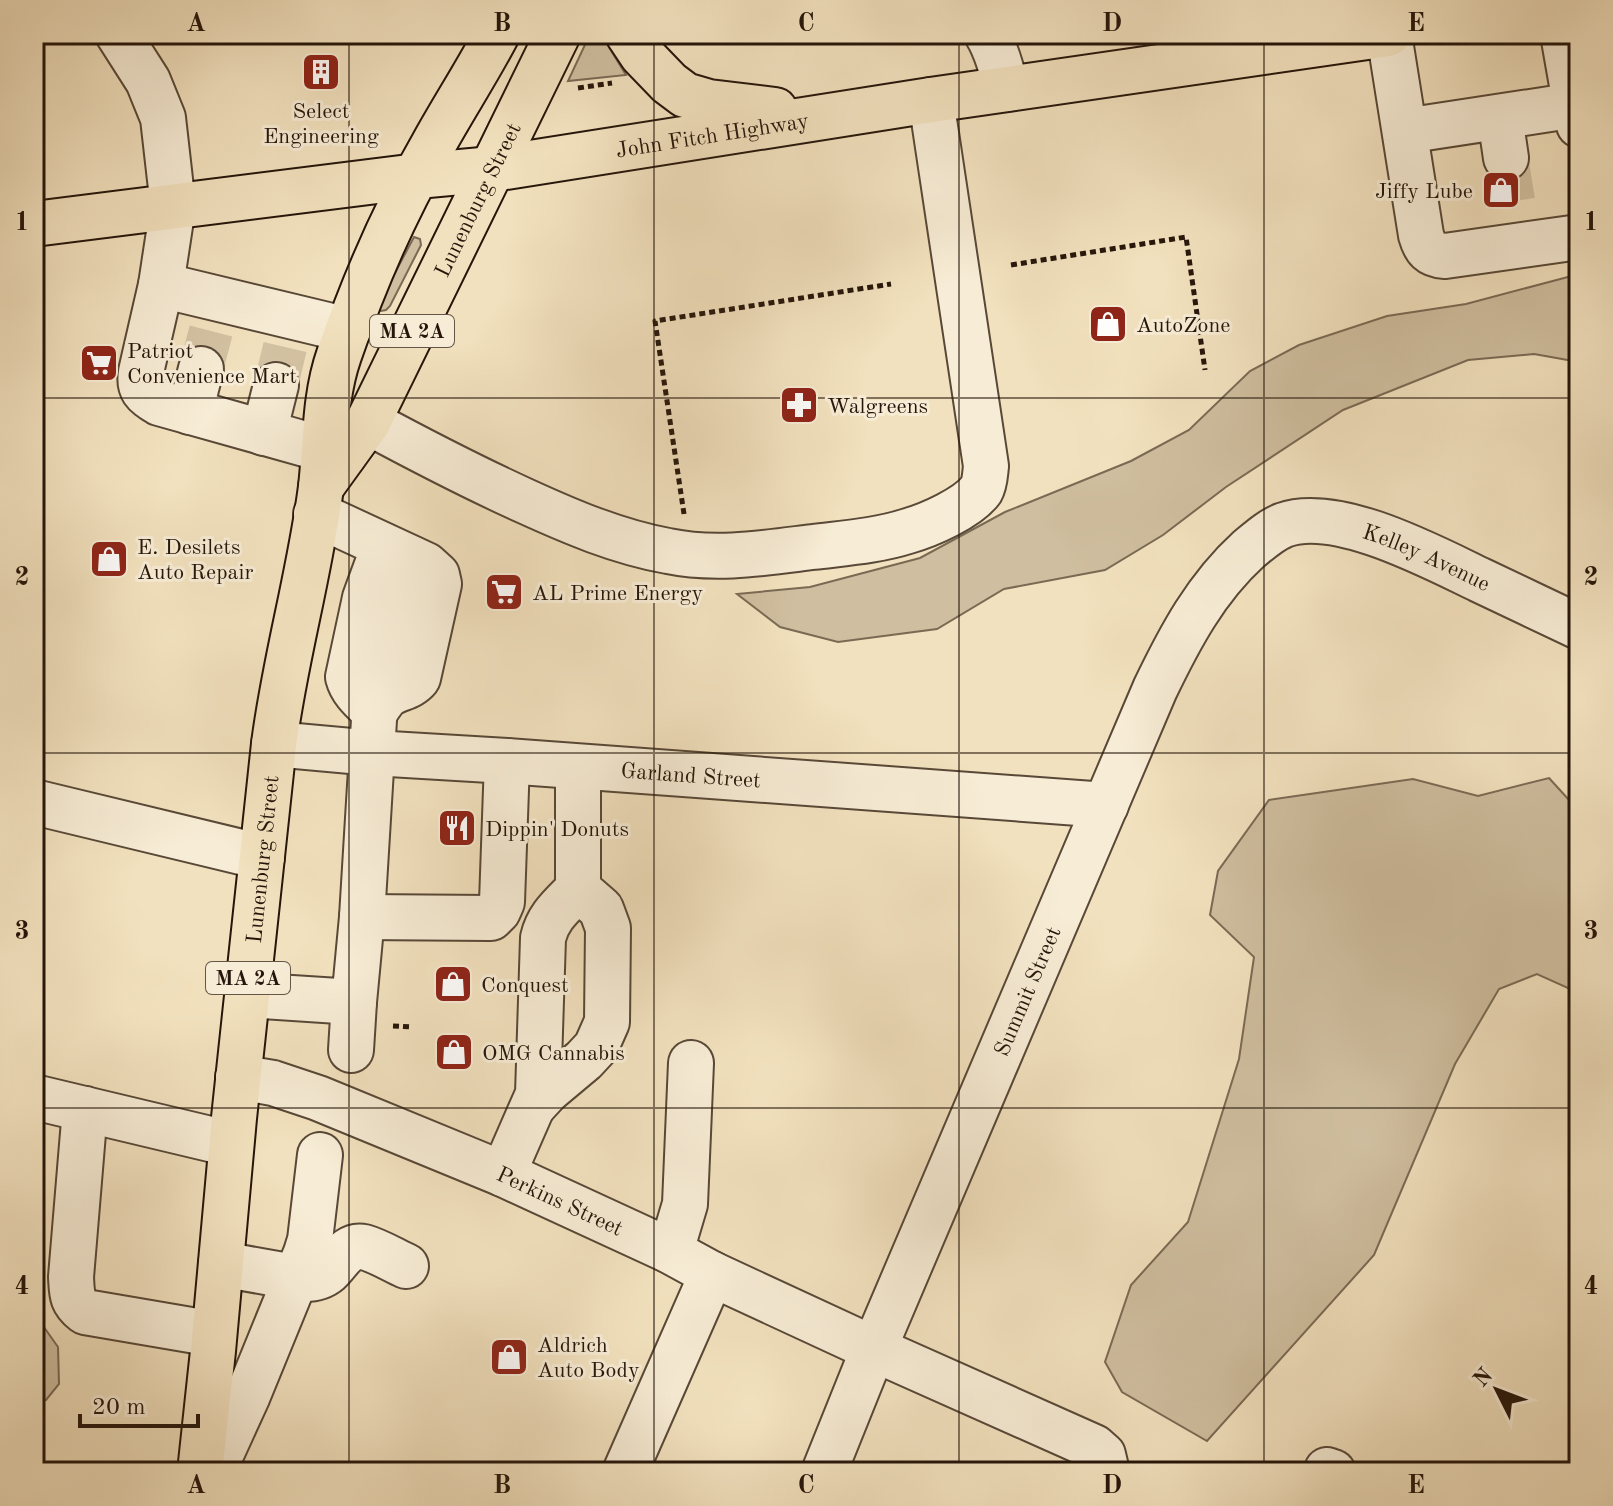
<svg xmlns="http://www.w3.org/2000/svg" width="1613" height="1506" font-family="'Old Standard TT',serif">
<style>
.green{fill:#cfbe9f;stroke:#7a6a54;stroke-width:2}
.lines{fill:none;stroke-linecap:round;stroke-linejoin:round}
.minor-tunnel{stroke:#d3c2a3;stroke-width:44;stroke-dasharray:44 22;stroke-linecap:butt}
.minor-casing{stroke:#584837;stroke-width:48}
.major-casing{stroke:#25150a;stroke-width:48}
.path{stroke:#25150a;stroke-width:5;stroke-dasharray:6 4;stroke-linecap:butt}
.minor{stroke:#f7ecd5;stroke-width:44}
.major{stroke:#f2e1be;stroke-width:44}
.grid{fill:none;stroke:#25150a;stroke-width:2;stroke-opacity:0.55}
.labels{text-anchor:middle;stroke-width:6;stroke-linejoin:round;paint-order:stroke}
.shield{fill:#f7ecd5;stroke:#645647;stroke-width:2}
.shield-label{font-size:20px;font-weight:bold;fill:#25150a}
.poi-label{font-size:22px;fill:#25150a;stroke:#f7ecd5;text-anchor:start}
.street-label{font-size:22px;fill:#25150a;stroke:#f7ecd5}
.neatline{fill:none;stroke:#25150a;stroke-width:3}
.grid-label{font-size:26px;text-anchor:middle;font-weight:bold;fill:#25150a}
</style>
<rect width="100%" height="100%" fill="#f2e1be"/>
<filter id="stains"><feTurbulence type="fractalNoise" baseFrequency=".0025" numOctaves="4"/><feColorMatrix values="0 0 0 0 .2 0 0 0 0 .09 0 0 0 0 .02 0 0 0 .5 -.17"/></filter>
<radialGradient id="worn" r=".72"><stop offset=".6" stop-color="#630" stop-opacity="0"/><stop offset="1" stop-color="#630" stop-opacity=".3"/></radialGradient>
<path class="green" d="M590,34H603L607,44L626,75L568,81Z
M414,237L420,239L421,245L390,306L386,310L381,311L377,308L379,303Z
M1579,274V362L1534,354L1468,360L1343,410L1226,487L1163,535L1105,570L1004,589L937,629L838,642L780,627L737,594L810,587L920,558L1005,512L1131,461L1189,430L1250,371L1299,345L1387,316L1466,304Z
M1549,778L1579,811V993L1537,974L1499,989L1455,1064L1374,1255L1207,1441L1122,1392L1105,1362L1131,1285L1188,1222L1239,1059L1254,957L1210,915L1218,871L1269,800L1413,779L1478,796Z
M34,1313L58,1347L59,1384L46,1400L34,1401Z"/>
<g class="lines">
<path class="minor-tunnel" d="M1506,158L1516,219
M201,369L211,331
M276,385L285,347"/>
<defs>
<g id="minor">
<path d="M118,34L148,81L163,118L173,206L161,285L141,372C138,390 145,394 159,403L344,455"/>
<path d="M987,34C997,51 1002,70 1006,89"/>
<path d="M1389,34L1421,235C1425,249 1430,255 1445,256L1579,237"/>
<path d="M1563,34L1579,125"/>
<path d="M1500,117L1506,158"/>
<path d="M1405,131L1576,105"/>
<path d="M161,285L348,330"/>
<path d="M190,412L201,369"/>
<path d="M368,422C420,450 472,477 525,501C571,522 618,542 668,551C716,561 764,553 813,547C845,543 877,541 908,531C929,525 968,508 981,490C985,483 985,474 986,466L931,100"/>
<path d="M264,433L276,385"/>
<path d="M316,514L426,565L437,575L439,584L418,678C410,688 398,688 388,695C383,699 379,706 375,712C364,701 352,692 348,677L365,598L384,546"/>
<path id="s1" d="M274,744L373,753L507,761L1106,805"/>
<path d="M34,802L262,857"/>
<path d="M362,917L491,918L498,911L502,902L507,761"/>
<path d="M247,995L354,1002L362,917L376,687L396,606L410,558"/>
<path d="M351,1050L354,1002"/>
<path id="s2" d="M238,1077L273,1083L318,1098L503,1174L668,1250L712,1274L874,1349L1094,1447L1103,1455L1107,1472"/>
<path d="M34,1097L231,1144"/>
<path d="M535,1104L547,1091L584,1060L596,1047L607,1022L608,928L601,909L578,889"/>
<path d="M85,1109L71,1277C72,1294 71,1301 85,1312L214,1334"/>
<path d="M503,1174L538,1094L543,938C548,916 563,905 578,889V767"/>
<path d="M668,1250L674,1241L685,1204L691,1063"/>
<path d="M221,1264L305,1279C313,1279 322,1277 329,1271C339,1262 347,1243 364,1247C378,1251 393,1260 406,1266"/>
<path d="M217,1463L248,1395L306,1253L310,1240L320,1155"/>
<path d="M1327,1470L1333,1472"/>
<path d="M625,1472L712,1274"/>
<path id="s3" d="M824,1472L865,1370L1155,689C1180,637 1206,588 1249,549C1260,540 1271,530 1284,525C1337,506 1432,557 1480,580C1513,596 1546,611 1579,627"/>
</g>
<g id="major">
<path d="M628,34L642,55L669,83L685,95L709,102L775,110"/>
<path id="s4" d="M34,224L417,176L493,169L931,100L1388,34"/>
<path id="s5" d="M321,487L368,422L558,34"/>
<path id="s6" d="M200,1472L213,1351L234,1118L274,744C285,658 310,574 321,487C326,443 324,398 339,355C364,282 395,211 433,145C454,107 477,72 497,34"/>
</g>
</defs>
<use href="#minor" class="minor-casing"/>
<use href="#major" class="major-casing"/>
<path class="path" d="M578,88L612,83
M1011,265L1186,237L1205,370
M684,514L655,321L891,284
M393,1026L412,1027"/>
<use href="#minor" class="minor"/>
<use href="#major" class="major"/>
</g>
<path class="grid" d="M349,34V1472M654,34V1472M959,34V1472M1264,34V1472M34,398H1579M34,753H1579M34,1108H1579"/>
<defs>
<symbol id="building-square" viewBox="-11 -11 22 22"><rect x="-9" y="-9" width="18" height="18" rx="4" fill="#8f2418" stroke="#f7ecd5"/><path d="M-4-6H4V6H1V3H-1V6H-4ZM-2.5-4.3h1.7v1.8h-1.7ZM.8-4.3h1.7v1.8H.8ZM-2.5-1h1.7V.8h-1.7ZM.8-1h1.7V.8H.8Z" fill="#fff"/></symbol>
<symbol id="shop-square" viewBox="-11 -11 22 22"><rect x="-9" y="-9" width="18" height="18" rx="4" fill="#8f2418" stroke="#f7ecd5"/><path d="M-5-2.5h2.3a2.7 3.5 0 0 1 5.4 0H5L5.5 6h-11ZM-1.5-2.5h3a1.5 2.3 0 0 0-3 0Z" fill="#fff"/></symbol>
<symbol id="supermarket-square" viewBox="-11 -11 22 22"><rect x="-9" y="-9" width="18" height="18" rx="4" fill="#8f2418" stroke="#f7ecd5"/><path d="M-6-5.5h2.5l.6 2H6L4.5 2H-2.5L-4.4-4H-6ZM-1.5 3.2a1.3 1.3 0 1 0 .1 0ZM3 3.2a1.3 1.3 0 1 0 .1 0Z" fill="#fff"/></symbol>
<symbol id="pharmacy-square" viewBox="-11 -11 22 22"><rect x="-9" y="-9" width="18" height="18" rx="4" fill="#8f2418" stroke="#f7ecd5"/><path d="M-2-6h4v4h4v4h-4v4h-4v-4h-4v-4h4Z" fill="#fff"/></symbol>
<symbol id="restaurant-square" viewBox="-11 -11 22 22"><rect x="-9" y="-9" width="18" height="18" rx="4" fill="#8f2418" stroke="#f7ecd5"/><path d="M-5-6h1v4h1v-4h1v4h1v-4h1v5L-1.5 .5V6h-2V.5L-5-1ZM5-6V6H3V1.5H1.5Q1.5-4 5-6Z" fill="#fff"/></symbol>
</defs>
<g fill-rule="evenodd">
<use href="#building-square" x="299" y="50" width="44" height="44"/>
<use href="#shop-square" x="1479" y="168" width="44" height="44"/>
<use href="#shop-square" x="1086" y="302" width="44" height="44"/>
<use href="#supermarket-square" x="77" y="341" width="44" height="44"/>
<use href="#pharmacy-square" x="777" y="383" width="44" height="44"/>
<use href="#shop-square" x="87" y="537" width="44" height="44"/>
<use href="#supermarket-square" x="482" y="570" width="44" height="44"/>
<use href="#restaurant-square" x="435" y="806" width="44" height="44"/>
<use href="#shop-square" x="431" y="962" width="44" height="44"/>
<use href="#shop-square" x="432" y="1030" width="44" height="44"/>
<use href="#shop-square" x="487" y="1335" width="44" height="44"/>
</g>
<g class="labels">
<g class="shield">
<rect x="370" y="315" width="84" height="32" rx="6"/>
<rect x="206" y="962" width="84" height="32" rx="6"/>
</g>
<g class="shield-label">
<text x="412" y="338">MA 2A</text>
<text x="248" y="985">MA 2A</text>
</g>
<g class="poi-label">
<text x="321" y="118" text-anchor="middle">Select<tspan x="321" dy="25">Engineering</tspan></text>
<text x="1473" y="198" text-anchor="end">Jiffy Lube</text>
<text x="1136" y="332">AutoZone</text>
<text x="127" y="358">Patriot<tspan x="127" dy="25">Convenience Mart</tspan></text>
<text x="827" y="413">Walgreens</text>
<text x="137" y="554">E. Desilets<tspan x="137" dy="25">Auto Repair</tspan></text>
<text x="532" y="600">AL Prime Energy</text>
<text x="485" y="836">Dippin' Donuts</text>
<text x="481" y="992">Conquest</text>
<text x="482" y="1060">OMG Cannabis</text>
<text x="537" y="1352">Aldrich<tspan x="537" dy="25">Auto Body</tspan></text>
</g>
<g class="street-label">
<text dy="8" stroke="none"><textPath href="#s4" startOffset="684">John Fitch Highway</textPath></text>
<text dy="8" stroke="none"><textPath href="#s5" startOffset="328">Lunenburg Street</textPath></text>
<text dy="8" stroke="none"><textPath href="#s3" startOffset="1212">Kelley Avenue</textPath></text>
<text dy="8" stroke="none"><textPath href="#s1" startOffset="418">Garland Street</textPath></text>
<text dy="8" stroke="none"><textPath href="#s6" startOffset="616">Lunenburg Street</textPath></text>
<text dy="8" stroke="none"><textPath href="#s3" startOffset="522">Summit Street</textPath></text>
<text dy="8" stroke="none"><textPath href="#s2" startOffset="346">Perkins Street</textPath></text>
</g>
</g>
<rect width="1613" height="1506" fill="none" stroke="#f2e1be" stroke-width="88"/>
<g transform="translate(1497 1390) rotate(312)" stroke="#f7ecd5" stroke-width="6" paint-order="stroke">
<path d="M0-6L14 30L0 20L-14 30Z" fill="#25150a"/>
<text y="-12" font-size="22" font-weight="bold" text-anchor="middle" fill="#25150a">N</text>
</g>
<path d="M80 1414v12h118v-12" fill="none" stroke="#25150a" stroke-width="4"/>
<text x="92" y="1414" font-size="24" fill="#25150a" stroke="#f7ecd5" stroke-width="6" paint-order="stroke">20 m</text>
<rect x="44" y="44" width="1525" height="1418" class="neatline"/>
<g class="grid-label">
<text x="196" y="31">A</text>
<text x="502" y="31">B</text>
<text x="806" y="31">C</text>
<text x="1112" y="31">D</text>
<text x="1416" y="31">E</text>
<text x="22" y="230">1</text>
<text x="1591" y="230">1</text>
<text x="22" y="585">2</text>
<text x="1591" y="585">2</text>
<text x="22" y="939">3</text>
<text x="1591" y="939">3</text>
<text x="22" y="1294">4</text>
<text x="1591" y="1294">4</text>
<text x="196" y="1493">A</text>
<text x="502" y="1493">B</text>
<text x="806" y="1493">C</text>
<text x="1112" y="1493">D</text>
<text x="1416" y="1493">E</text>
</g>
<rect width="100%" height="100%" filter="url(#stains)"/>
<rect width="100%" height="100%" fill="url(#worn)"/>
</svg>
